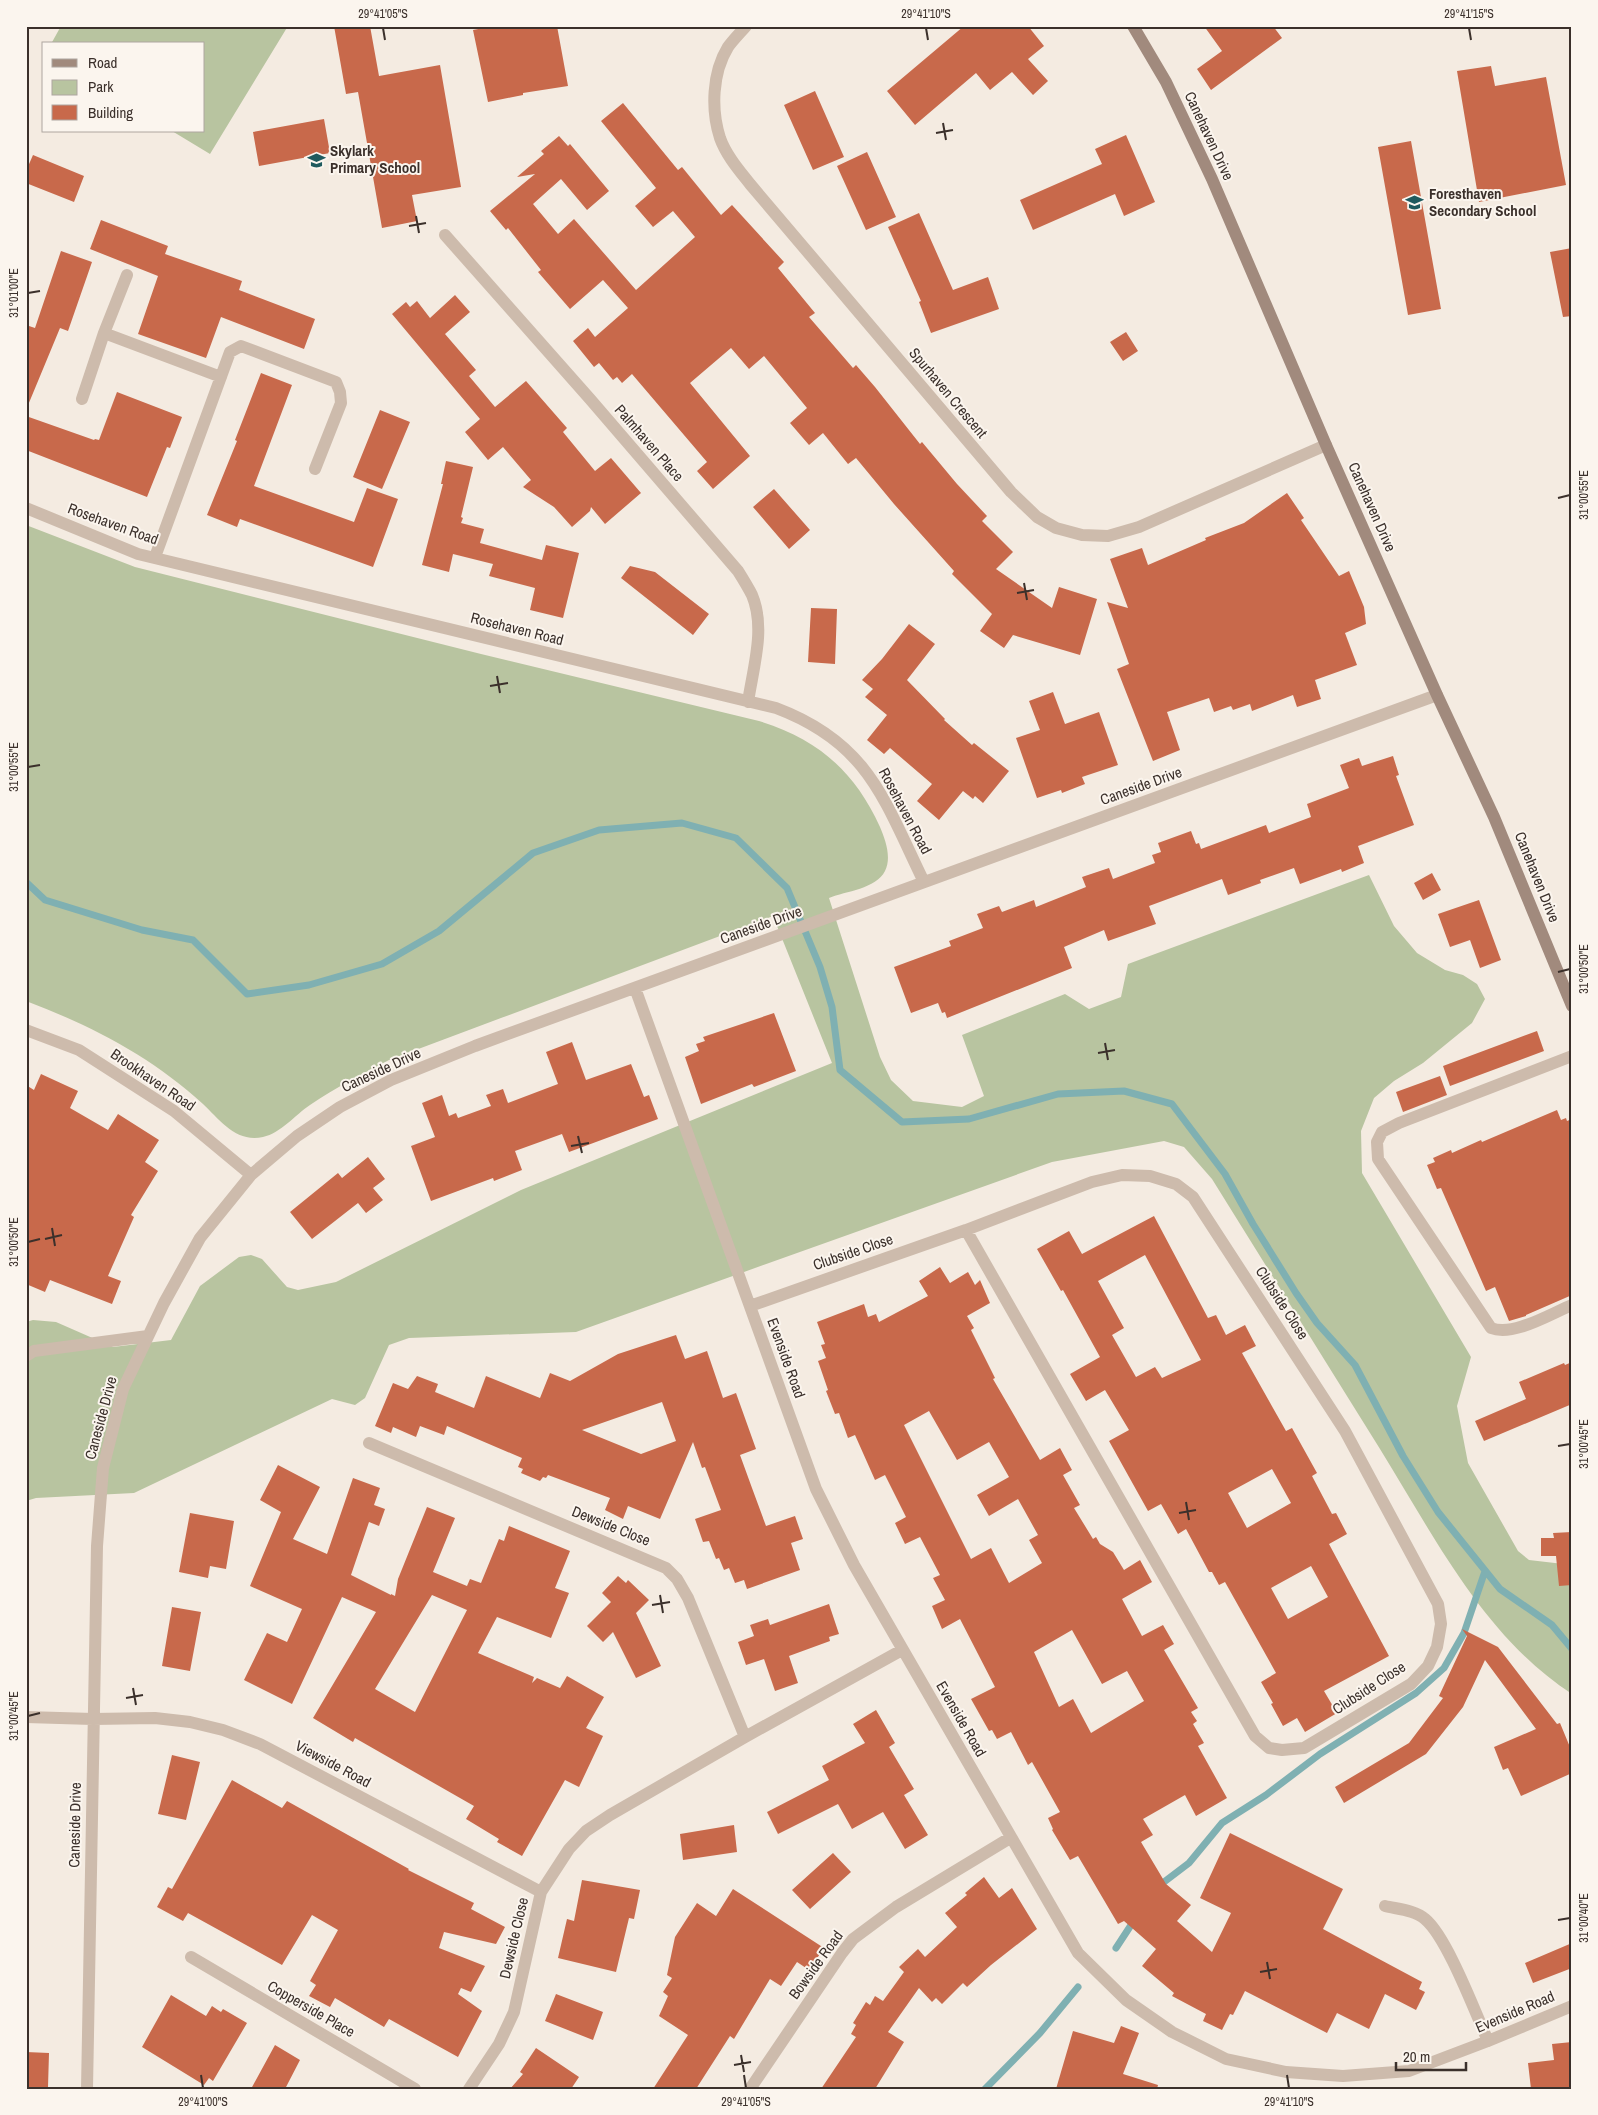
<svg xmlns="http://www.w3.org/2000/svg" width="1598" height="2115" font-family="'Archivo Narrow',sans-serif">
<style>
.green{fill:#b8c4a0}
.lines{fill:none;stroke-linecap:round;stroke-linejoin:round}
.stream{stroke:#7fb0b2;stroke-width:7}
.building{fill:#c8694b;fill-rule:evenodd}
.street{stroke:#cdbbac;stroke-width:12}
.secondary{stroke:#a18a7d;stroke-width:12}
.ticks{fill:none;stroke:#3b302b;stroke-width:2}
.labels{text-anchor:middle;stroke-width:4;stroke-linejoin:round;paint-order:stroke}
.street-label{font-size:15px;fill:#3b302b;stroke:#fbf5ee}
.poi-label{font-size:15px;font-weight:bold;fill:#3b302b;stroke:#fbf5ee;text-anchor:start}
.neatline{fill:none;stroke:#3b302b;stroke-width:2}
.ticks-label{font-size:12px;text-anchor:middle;fill:#3b302b}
</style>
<rect width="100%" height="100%" fill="#f4ebe1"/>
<path class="green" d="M61,26H288L210,154L172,131H204V44H51Z
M26,525L135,567L481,654L759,721C817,739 854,770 880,827C885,839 892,857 885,871C876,889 846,891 829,898L880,1057L891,1080L913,1101L962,1107L984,1096L962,1035L1065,994L1089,1009L1121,997L1128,964L1369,875L1394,926L1417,953L1445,970L1463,975L1477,984L1485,999L1472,1023L1423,1063L1394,1081L1374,1098L1361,1131L1362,1173L1471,1357L1457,1406L1468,1463L1518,1551L1529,1560L1572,1565V1694C1484,1637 1434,1536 1380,1449C1324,1359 1268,1269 1212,1179L1184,1147L1164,1141L1052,1162L576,1332L409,1338L389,1345L365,1398L355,1405L332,1399L134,1493L36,1498L26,1501V1322L33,1320L56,1322L113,1347L171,1340L200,1286L239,1257L251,1255L262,1259L287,1287L298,1290L336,1282L521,1190L832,1063L773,916L389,1060C362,1074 335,1088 310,1105C295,1115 281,1133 263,1137C236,1143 220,1120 203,1104C152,1057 90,1025 26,1001Z"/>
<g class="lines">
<path class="stream" d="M26,882L45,900L142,930L193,940L247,994L309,985L382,964L439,931L533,853L599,830L682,823L736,838L787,888L820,967L832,1007L840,1070L902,1122L969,1119L1058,1094L1124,1091L1172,1104L1225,1174L1253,1224L1296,1293L1317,1323L1355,1365L1403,1456L1438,1512L1500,1589L1552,1625L1572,1649
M1160,1887L1164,1882L1189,1863L1222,1823L1266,1795L1320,1754L1416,1693L1444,1668L1464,1633L1485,1571
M1116,1948L1135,1919
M985,2089L1040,2033L1078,1987"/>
</g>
<path class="building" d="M334,26H370L379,76L440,65L461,187L412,195L417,221L382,228L358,92L346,94Z
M494,26H557L568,86L523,93V95L488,102L473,30Z
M964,26H1028L1044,46L1028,59L1048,81L1033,95L1012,72L990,90L976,73L915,125L887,91Z
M1204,26H1273L1282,38L1211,90L1197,69L1222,51Z
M1491,66L1495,86L1546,77L1566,185L1479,202L1457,71Z
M815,91L844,157L813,170L784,105Z
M623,103L678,170L682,167L721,215L732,205L784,262L778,268L815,313L809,317L853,368L856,365L875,387L920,444L922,442L957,484L987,516L982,521L1013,552L996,569L1052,608L1059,587L1097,599L1080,655L1013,635L1004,648L980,631L992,614L952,574L954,571L894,504L856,458L848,464L823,433L809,445L790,423L807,408L764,356L749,369L731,348L690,383L750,456L713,489L697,471L707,462L632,374L622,383L617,377L613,380L599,363L594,367L573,341L588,328L595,337L628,308L603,280L570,309L538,272L541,270L508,228L506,230L490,211L535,174L517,177L544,154L541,151L559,136L568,146L570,144L609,191L587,210L561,179L533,204L558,234L574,219L636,290L695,237L673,211L653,227L635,206L656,188L601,121Z
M324,119L330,153L259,166L253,132Z
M1126,135L1155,202L1124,216L1115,194L1033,230L1020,200L1102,164L1095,149Z
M1411,141L1441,309L1408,315L1378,147Z
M867,152L896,217L866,230L837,166Z
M33,155L84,176L74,202L26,183V171Z
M919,213L953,290L988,277L999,309L931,333L919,302L921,301L888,227Z
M101,220L168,246L165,254L242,281L239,290L315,319L304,349L221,317L206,358L138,334L158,276L90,249Z
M1572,248V316L1563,317L1550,252Z
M61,251L92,262L68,331L60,328L26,410V325L35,328Z
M455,295L470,312L445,334L476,370L469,376L495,407L526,381L567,428L563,432L595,471L611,458L641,493L605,524L591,507L590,511L572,527L554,507L523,487L531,480L503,447L488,460L465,432L480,419L392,314L406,302L410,307L417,301L430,318Z
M1126,332L1138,351L1123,361L1110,342Z
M261,373L292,385L254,486L354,522L367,488L398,499L373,567L240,519L237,527L207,515L237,441L235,440Z
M117,392L182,417L170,448L167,447L147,497L26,450V416L94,440L95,439L99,440Z
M380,410L410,422L382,489L353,477Z
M446,461L473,467L461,517L463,518L461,523L484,529L480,543L542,560L546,545L579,553L563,618L530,610L535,588L489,576L493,564L453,554L449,572L422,565L443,484H441Z
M774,489L810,530L789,549L753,507Z
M1287,493L1304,518L1301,520L1339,576L1349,571L1364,607L1366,624L1345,633L1357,665L1315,680L1321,699L1297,707L1293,695L1252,711L1250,704L1233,710L1231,706L1214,712L1209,698L1167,712L1180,750L1153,761L1117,669L1129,664L1107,602L1128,608L1110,559L1142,548L1148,565L1206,540L1205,538L1244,523Z
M630,566L655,572L709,614L693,635L621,578Z
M811,608L837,609L835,664L808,662Z
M909,624L935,644L907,680L945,719L944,720L972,745L974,743L1009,771L983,803L975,796L973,799L963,791L939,820L917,801L932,784L890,748L884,754L867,740L887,715L865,697L873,689L862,680L882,659Z
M1053,692L1065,724L1099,712L1118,765L1082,777L1085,784L1062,793L1061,790L1037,798L1016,738L1040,730L1029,701Z
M1393,756L1399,775L1396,776L1414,825L1358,846L1364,863L1342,872L1341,869L1300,884L1294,868L1260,880L1261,883L1228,895L1222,879L1149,906L1156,924L1108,941L1104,930L1064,947L1072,968L947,1018L945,1012L942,1013L938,1003L911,1013L894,967L951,946L949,941L983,928L977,914L999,906L1002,912L1034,900L1036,907L1086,887L1082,877L1109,868L1113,879L1155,863L1152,855L1161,852L1158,843L1191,831L1196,844L1199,843L1201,849L1266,825L1269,833L1311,817L1307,804L1349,788L1340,765L1359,758L1362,766Z
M1432,873L1441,890L1423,900L1414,883Z
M1479,900L1501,960L1480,968L1470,940L1450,947L1438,914Z
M774,1013L796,1071L754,1087L752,1084L701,1104L685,1057L699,1051L696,1044L705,1041L703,1037Z
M1537,1031L1544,1051L1450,1086L1443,1066Z
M572,1042L586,1080L631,1064L644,1097L649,1095L658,1119L569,1152L562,1134L515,1151L522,1170L494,1181L493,1178L431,1201L411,1146L435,1137L422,1103L442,1095L449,1116L456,1113L458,1118L491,1106L486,1095L503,1089L508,1103L558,1084L546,1052Z
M41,1074L78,1091L70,1108L108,1130L118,1114L159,1140L145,1162L158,1171L131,1215L134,1217L108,1276L121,1281L112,1304L50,1280L45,1292L26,1284V1085L34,1090Z
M1440,1076L1447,1095L1403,1112L1396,1092Z
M1557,1110L1561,1120L1566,1118L1567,1121L1572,1119V1295L1526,1315V1316L1509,1321L1495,1287L1486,1291L1441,1188L1437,1189L1427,1165L1435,1162L1433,1158L1451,1150L1452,1153L1481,1140L1482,1142Z
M368,1157L385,1179L373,1188L383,1200L366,1213L358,1203L312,1239L290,1212L338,1173L342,1178Z
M1154,1216L1208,1318L1216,1315L1226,1335L1245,1325L1256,1346L1242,1353L1286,1431L1292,1428L1317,1473L1312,1476L1332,1514L1336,1513L1347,1534L1329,1544L1389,1656L1324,1691L1337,1713L1305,1732L1297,1718L1283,1726L1271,1704L1273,1703L1261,1682L1276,1673L1225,1582L1219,1585L1212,1572H1209L1186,1529L1178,1534L1161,1504L1148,1511L1109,1441L1129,1430L1105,1390L1086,1401L1070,1374L1100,1357L1063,1290L1061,1291L1037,1249L1069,1231L1082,1254ZM1145,1255L1201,1360L1162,1378L1155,1367L1136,1377L1112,1335L1124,1328L1098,1281ZM1272,1469L1291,1503L1247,1528L1228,1493ZM1311,1566L1328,1597L1288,1619L1271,1588Z
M940,1267L950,1283L968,1272L975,1285L980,1280L990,1303L967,1316L974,1328L971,1330L995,1378L993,1379L1040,1460L1060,1448L1072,1470L1063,1475L1080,1505L1074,1508L1093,1539L1096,1537L1100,1544L1113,1552L1124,1570L1140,1560L1152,1582L1122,1599L1142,1636L1163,1625L1174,1644L1164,1650L1198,1708L1191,1712L1197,1721L1193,1724L1204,1743L1198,1746L1227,1798L1196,1816L1185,1795L1143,1819L1153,1835L1141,1842L1166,1884L1191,1905L1177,1921L1212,1952L1231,1913L1200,1898L1230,1833L1343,1889L1323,1929L1422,1982L1419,1989L1425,1992L1416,2010L1385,1994L1369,2029L1337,2013L1327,2033L1245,1991L1233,2015L1230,2014L1222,2030L1203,2021L1206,2014L1172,1996L1174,1993L1142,1966L1156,1949L1124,1921L1118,1924L1078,1856L1070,1860L1052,1830L1053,1829L1048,1818L1060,1812L1032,1762L1028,1765L1011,1732L997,1739L992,1730L989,1731L971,1699L995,1687L960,1619L942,1629L932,1606L945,1600L933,1578L940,1575L920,1537L905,1544L895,1523L906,1517L885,1475L875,1480L855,1435L848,1438L839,1413L835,1414L826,1391L828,1390L818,1361L826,1358L821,1345L825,1344L817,1322L864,1304L868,1317L876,1314L879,1322L928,1296L919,1281ZM929,1411L957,1460L989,1442L1009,1477L977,1495L989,1516L1018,1499L1038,1535L1029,1540L1042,1563L1009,1583L991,1548L971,1559L904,1425ZM1072,1630L1102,1684L1127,1671L1144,1701L1091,1733L1073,1699L1059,1707L1034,1652Z
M676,1335L685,1359L707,1351L723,1398L736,1393L756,1449L740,1455L752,1488L766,1526L795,1516L803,1539L791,1543L800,1570L747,1589L744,1580L735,1583L729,1568L724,1570L719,1558L716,1559L709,1541L703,1542L695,1519L721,1510L705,1467L702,1468L693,1442L660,1519L628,1506L623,1519L605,1510L610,1498L548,1475L546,1478L543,1477L540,1481L521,1473L523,1469L518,1467L522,1458L447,1426L444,1435L420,1426L416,1437L393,1427L391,1433L375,1426L393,1383L408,1389L417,1376L438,1384L435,1392L474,1408L486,1376L540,1398L550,1373L570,1381L618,1354ZM662,1402L676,1441L641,1454L582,1430Z
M1572,1362V1404L1484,1441L1475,1421L1526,1399L1519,1382L1564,1363L1565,1365Z
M278,1465L320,1487L293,1539L327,1554L353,1478L380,1488L374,1505L385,1509L379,1526L369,1522L351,1575L391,1595V1594L395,1596L398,1579L427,1507L455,1518L433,1572L467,1586L470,1579L481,1583L499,1539L504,1541L509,1526L570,1551L555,1588L569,1593L551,1638L497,1617L478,1653L534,1677L532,1683L537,1678L560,1688L567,1676L604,1697L586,1728L603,1736L579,1787L565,1780L522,1856L497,1842L499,1839L466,1819L474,1806L355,1738L353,1742L313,1718L376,1612L342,1597L292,1704L244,1680L267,1633L287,1642L302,1609L250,1586L281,1512L260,1500ZM432,1595L467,1610L415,1712L375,1689Z
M190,1513L234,1521L226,1569L210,1566L208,1578L179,1572Z
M1572,1532V1585L1559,1586L1556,1556H1541V1538H1554L1553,1533Z
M618,1576L626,1583L628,1580L649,1600L636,1613L661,1666L636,1678L613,1632L603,1642L587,1626L611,1602L602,1593Z
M829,1604L839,1634L829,1637L830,1641L789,1656L798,1683L775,1691L764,1659L746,1665L738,1642L754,1636L750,1625L768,1619L770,1625Z
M172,1607L201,1612L190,1671L162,1666Z
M1462,1629L1498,1647L1557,1724L1560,1723L1572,1752V1773L1521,1796L1508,1768L1503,1770L1494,1747L1536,1729L1485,1660L1463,1707L1426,1754L1344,1803L1335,1787L1409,1743L1443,1698L1439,1696L1467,1636Z
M876,1710L895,1743L889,1747L914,1789L904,1795L928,1835L905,1849L883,1812L852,1829L838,1804L778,1834L767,1812L829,1780L822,1766L865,1743L853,1724Z
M172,1755L200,1762L186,1820L158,1814Z
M232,1780L282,1808L287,1801L409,1869L408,1870L474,1903L471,1909L505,1927L496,1944L444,1932L439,1948L485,1966L471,1992L461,1988L458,1994L482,2011L458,2057L389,2019L384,2027L335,1998L330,2007L309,1996L316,1985L310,1981L338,1930L312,1915L282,1965L188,1913L183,1921L157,1907L168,1887L172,1889Z
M734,1825L737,1852L683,1860L680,1834Z
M833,1853L851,1872L810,1909L792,1890Z
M984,1877L999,1898L1012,1888L1037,1929L991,1965L967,1987L963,1983L942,2004L936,1998L932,2002L919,1988L888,2032L904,2042L875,2089H821L856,2037L851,2034L856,2025L853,2023L866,2002L870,2005L875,1996L883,2001L904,1972L899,1967L918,1949L925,1957L957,1927L945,1913L967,1895L965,1893Z
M582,1880L640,1890L634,1919L629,1918L616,1972L558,1958L567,1919L574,1921Z
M733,1889L824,1948L809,1970L797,1962L781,1986L770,1979L734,2039L730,2036L696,2089H653L688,2035L659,2016L668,1996L663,1992L672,1978L667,1975L675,1937L697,1903L716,1916Z
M1572,1943V1968L1533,1983L1525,1963Z
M556,1994L603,2012L593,2040L545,2021Z
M171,1995L206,2016L212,2006L221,2012L223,2009L247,2023L213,2081L209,2078L204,2085L142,2047Z
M1121,2026L1139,2033L1123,2074L1158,2085L1157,2089H1056L1073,2031L1114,2043Z
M1572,2042V2089H1531L1528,2063L1554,2060L1552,2044Z
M275,2045L300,2060L285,2089H251Z
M536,2048L579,2077L571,2089H510L523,2074L520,2072Z
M26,2052L49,2053L48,2087H26Z"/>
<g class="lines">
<path class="street" d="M746,26C740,33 733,40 728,47C712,73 711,110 720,138C726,155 739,170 750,184L1011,492L1037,517L1056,528L1082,535L1108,536L1139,527L1326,445
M445,235L590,399L738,571C743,579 748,587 752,595C766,628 753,668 748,702
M104,333L221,377
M82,399L104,333L127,275
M26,508L138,554L776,708C869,743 884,800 924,882
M155,557L230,352L241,346L336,382L340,392L341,403L315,469
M635,988L816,1489L854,1565L1078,1953L1126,2000L1172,2032L1226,2059L1286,2072L1343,2076L1409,2071L1488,2041L1572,2006
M26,1030L79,1050L174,1111L251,1175
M1572,1056L1399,1123L1382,1132L1377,1142L1378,1159L1491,1328C1513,1337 1550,1314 1572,1305
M750,1306L966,1230L1255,1736L1269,1748L1282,1750L1304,1748L1411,1684L1428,1666L1437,1647L1441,1624L1438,1604L1345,1431L1193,1197L1176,1184L1150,1176L1122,1175L1092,1182L966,1230
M26,1356L34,1351L148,1336
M369,1443L666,1568L677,1579L688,1598L745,1737
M26,1717L93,1719L155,1718L190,1722L223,1730L260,1744L541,1892
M1385,1906C1397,1909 1415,1910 1425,1919C1447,1937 1475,2012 1488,2041
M191,1957L415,2089
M87,2089L97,1546L103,1468L123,1389L164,1303L200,1238L251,1175L297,1136L340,1107L391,1080L475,1046L1437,695
M469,2089L499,2044L514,2012L541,1892L569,1849L586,1831L610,1815L745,1737L902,1650
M750,2089L842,1953L853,1939L896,1907L1010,1838"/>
<path class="secondary" d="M1133,26L1166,82L1212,179L1326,445L1437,695L1494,817L1572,1006"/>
</g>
<path class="ticks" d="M383,28L385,40M926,28L928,40M1469,28L1471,40M943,123L946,140M936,133L953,130M416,216L419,233M409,226L426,223M28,293L40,291M1558,498L1570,495M1024,583L1027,600M1017,593L1034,590M497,676L500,693M490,686L508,683M28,767L40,765M1558,972L1570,969M1105,1043L1108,1060M1098,1053L1115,1050M578,1136L582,1153M571,1146L589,1143M52,1228L55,1246M45,1239L62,1235M28,1242L40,1239M1558,1446L1570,1444M1186,1502L1189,1520M1179,1513L1196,1510M660,1595L663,1613M652,1605L670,1602M133,1688L136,1705M126,1698L143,1695M28,1716L40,1713M1558,1920L1570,1918M1267,1962L1270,1979M1260,1972L1277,1969M741,2055L744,2072M734,2065L751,2062M201,2075L203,2088M744,2075L746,2088M1287,2075L1289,2088"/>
<defs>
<symbol id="school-bare" viewBox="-9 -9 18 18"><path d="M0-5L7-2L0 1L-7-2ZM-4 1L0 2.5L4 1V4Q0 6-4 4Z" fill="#1f5a5e" stroke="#fbf5ee" stroke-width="2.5" paint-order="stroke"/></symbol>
</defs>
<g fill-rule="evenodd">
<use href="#school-bare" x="304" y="148" width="25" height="25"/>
<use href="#school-bare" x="1402" y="190" width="25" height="25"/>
</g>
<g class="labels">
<g class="street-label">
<text transform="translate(1209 136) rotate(65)" y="5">Canehaven Drive</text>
<text transform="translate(948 393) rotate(50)" y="5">Spurhaven Crescent</text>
<text transform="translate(649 443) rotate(49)" y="5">Palmhaven Place</text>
<text transform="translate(1372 507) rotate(66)" y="5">Canehaven Drive</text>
<text transform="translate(113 524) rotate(20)" y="5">Rosehaven Road</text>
<text transform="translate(517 629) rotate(14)" y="5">Rosehaven Road</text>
<text transform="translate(1141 786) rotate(-20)" y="5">Caneside Drive</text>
<text transform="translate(905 811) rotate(62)" y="5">Rosehaven Road</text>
<text transform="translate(1537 877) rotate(68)" y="5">Canehaven Drive</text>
<text transform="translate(761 925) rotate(-20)" y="5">Caneside Drive</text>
<text transform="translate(381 1070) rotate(-25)" y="5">Caneside Drive</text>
<text transform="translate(153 1080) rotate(34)" y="5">Brookhaven Road</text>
<text transform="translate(853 1252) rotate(-19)" y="5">Clubside Close</text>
<text transform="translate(1282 1303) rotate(57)" y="5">Clubside Close</text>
<text transform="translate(786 1358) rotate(70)" y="5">Evenside Road</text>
<text transform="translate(101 1418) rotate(-75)" y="5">Caneside Drive</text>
<text transform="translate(611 1526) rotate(22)" y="5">Dewside Close</text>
<text transform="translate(1369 1688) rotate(-33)" y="5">Clubside Close</text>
<text transform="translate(961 1719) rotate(60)" y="5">Evenside Road</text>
<text transform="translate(333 1764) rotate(28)" y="5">Viewside Road</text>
<text transform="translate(75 1825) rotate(-89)" y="5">Caneside Drive</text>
<text transform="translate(514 1938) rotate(-77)" y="5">Dewside Close</text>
<text transform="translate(816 1965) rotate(-54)" y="5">Bowside Road</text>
<text transform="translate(311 2009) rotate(30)" y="5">Copperside Place</text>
<text transform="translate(1515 2012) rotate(-23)" y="5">Evenside Road</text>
</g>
<g class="poi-label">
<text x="330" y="156">Skylark<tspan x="330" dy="17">Primary School</tspan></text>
<text x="1429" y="199">Foresthaven<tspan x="1429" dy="17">Secondary School</tspan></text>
</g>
</g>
<rect width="1598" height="2115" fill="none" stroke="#fbf5ee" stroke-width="55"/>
<rect x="42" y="42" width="162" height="90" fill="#fbf5ee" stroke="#aea6a0"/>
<rect x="52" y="59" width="25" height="8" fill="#a18a7d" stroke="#aea6a0"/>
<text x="88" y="68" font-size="15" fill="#3b302b">Road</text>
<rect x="52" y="80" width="25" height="15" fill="#b8c4a0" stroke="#aea6a0"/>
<text x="88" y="92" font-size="15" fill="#3b302b">Park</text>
<rect x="52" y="105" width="25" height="15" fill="#c8694b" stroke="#aea6a0"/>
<text x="88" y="118" font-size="15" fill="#3b302b">Building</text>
<path d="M1396 2062v8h70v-8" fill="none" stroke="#3b302b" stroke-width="2.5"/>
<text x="1403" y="2062" font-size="15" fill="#3b302b" stroke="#fbf5ee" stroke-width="4" paint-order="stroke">20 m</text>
<rect x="28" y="28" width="1542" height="2060" class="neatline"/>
<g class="ticks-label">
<text x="383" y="18">29°41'05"S</text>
<text x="926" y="18">29°41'10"S</text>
<text x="1469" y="18">29°41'15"S</text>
<text transform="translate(14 293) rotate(-90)" y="4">31°01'00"E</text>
<text transform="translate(1584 495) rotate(-90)" y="4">31°00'55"E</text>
<text transform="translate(14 767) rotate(-90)" y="4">31°00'55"E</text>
<text transform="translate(1584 969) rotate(-90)" y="4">31°00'50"E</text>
<text transform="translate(14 1242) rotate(-90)" y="4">31°00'50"E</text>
<text transform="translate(1584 1444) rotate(-90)" y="4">31°00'45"E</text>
<text transform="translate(14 1716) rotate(-90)" y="4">31°00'45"E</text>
<text transform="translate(1584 1918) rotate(-90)" y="4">31°00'40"E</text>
<text x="203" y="2106">29°41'00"S</text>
<text x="746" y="2106">29°41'05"S</text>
<text x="1289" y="2106">29°41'10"S</text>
</g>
</svg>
